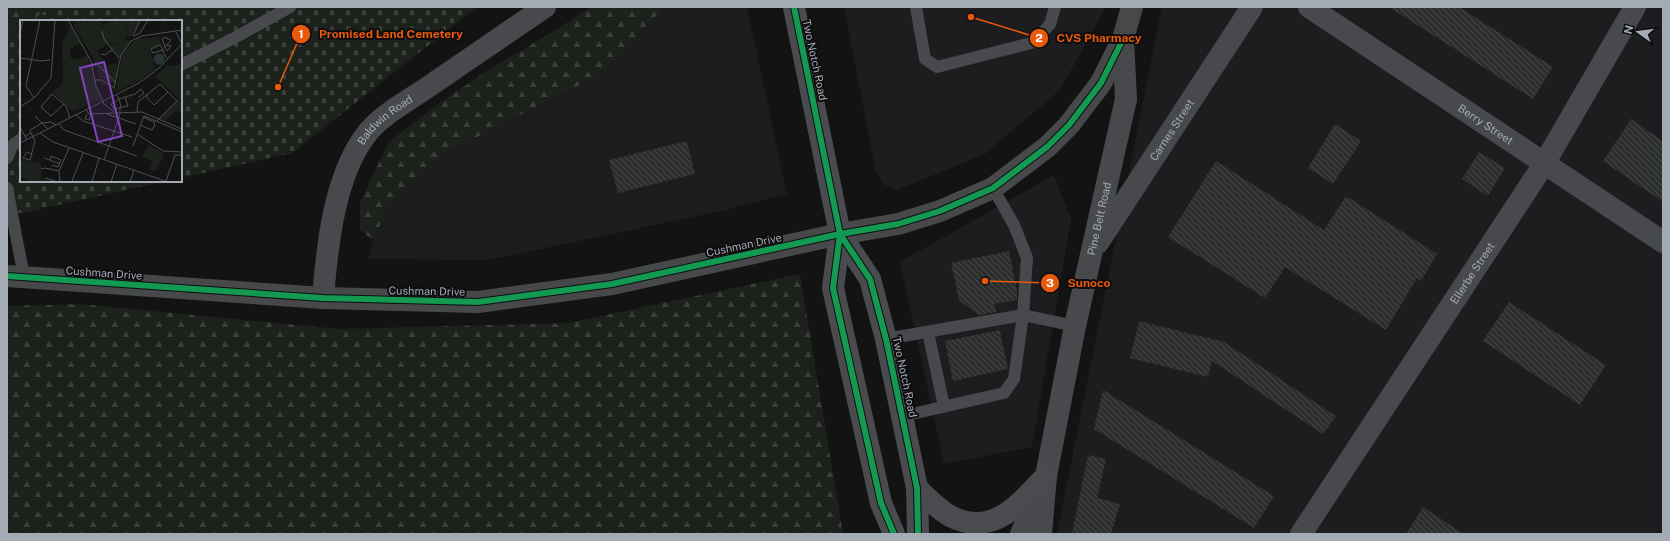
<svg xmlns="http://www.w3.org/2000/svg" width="1670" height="541" font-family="'Public Sans',sans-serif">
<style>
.built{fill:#1d1d1f}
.forest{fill:url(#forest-firs)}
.cemetery{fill:url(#cemetery-stones)}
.building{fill:url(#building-back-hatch)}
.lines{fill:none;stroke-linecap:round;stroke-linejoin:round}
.lane{stroke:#47494c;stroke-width:12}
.street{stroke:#47494c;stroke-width:22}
.secondary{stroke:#46484a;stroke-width:22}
.primary{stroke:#494b4e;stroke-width:22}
.cycleway-casing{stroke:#0d0d0f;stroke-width:8}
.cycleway{stroke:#139951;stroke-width:6}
.labels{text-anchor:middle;stroke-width:4;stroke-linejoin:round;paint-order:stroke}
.street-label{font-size:11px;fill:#a4abb4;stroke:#0d0d0f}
.inset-road{fill:none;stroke:#4d5053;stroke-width:1}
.view{fill:#8345bd;fill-opacity:0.15;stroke:#8345bd;stroke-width:2}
.inset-edge{fill:none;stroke:#a4abb4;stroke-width:2}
.leader{fill:none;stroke:#e8590c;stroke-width:1.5}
.callout-dot{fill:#e8590c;stroke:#0d0d0f;stroke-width:1.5}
.mark-label{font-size:12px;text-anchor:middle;font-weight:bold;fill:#fff}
.callout-label{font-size:12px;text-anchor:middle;font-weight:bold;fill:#e8590c;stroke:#0d0d0f;stroke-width:4;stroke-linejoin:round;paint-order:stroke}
</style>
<defs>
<pattern id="forest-firs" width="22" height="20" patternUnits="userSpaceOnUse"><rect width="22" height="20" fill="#1c211b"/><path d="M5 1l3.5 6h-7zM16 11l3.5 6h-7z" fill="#3a3f3a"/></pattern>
<pattern id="cemetery-stones" width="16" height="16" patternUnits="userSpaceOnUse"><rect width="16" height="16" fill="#1c211b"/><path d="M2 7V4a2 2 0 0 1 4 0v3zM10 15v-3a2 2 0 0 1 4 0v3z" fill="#3a3f3a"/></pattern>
<pattern id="building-back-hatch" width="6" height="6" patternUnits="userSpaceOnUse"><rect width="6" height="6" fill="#2d2e2e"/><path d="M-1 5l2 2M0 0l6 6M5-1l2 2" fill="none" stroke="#484a4a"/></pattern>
</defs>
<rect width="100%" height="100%" fill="#131313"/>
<path class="built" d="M665,7H747L787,194L726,210L489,260L368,259L373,240L387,210L412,180L447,152L596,77Z
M844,7H1106L1060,90L985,154L897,190L883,184L876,172Z
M1162,7H1663V534H1057Z
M1054,175L1071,219L1032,447L944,464L900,262Z"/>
<path class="forest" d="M7,7H86L76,21H21V91L7,103Z
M590,7H665L596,77L447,152L412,180L387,210L373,240L360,230V202L389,142L438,104L493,67L556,30Z
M800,274L843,534H7V306L79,304L339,329L568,323Z"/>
<path class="cemetery" d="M53,7H477L292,153L181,178V21H29Z
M21,25V181H166L22,213H7V34Z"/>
<path class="building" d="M1389,7H1459L1553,67L1533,99Z
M1631,119L1663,141V202L1603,161Z
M1335,124L1361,141L1333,184L1308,168Z
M687,141L695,174L618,193L609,160Z
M1479,152L1505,168L1488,196L1462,179Z
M1216,161L1324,230L1346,196L1437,254L1421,281L1417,278L1386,330L1285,267L1265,298L1168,237Z
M1009,251L1017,290V300L994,304L996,312L979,315L959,300L951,263Z
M1509,302L1606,365L1580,405L1483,341Z
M1139,321L1224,342L1336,416L1323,434L1212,361L1208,377L1130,358Z
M997,327H999L1008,369L953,381L945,341L1000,330Z
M1103,390L1274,496L1254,528L1094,429Z
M1088,455L1106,459L1097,498L1120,504L1111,534H1072Z
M1423,507L1464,534H1406Z"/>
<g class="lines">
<path class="lane" d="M916,7L925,59L937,67L1035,42L1050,24L1055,7
M181,65L238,36L290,7
M7,158L12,146L21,139
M7,188L24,277
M993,188L1014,225L1027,258L1023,315L1075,326
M928,332L944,406
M886,339L1023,315L1014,379L1004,393L903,416"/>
<g class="street">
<path id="s1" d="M1309,7L1663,242"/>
<path id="s2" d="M1098,243L1252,7"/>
<path id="s3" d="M323,298C327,247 334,178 365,136C378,117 406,102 425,89C465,62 505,34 545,7"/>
<path d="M1021,534L1039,492"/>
<path id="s4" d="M1041,534L1046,476L1075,326L1126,99L1123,39"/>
<path id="s5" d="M1301,534L1544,164L1635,7"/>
</g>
<path class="secondary" d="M7,276L323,298L478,302L612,284L840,234L898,224L940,211L993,188L1047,147L1069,125L1101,83L1123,39L1132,7"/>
<path class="primary" d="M794,7L840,234L833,288L881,503L894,534
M840,234L870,279L886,339L917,488L918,534
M917,488C927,498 938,509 950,516C993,538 1019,504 1046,476"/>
<defs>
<path id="cycleway" d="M794,7L840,234L833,288L881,503L894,534
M840,234L870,279L886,339L917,488L918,534
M7,276L323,298L478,302L612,284L840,234L898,224L940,211L993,188L1047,147L1069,125L1101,83L1123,39"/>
</defs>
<use href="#cycleway" class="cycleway-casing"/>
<use href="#cycleway" class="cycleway"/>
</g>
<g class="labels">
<g class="street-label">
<text transform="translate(815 60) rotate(78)" y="4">Two Notch Road</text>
<text dy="4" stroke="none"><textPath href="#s3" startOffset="195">Baldwin Road</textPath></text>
<text dy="4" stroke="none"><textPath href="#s1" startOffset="212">Berry Street</textPath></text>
<text dy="4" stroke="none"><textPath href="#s2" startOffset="135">Carnes Street</textPath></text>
<text dy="4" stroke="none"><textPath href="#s4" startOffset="321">Pine Belt Road</textPath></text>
<text transform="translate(744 245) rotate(-12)" y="4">Cushman Drive</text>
<text transform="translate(104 273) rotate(4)" y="4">Cushman Drive</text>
<text dy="4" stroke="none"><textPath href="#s5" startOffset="312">Ellerbe Street</textPath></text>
<text transform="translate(427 291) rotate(1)" y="4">Cushman Drive</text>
<text transform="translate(905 377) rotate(78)" y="4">Two Notch Road</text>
</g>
</g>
<g transform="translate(20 20)">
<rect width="162" height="162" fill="#131313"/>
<path d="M62,0H80L82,4L89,3V0H108L104,26L89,23L76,32L58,5ZM99,53H111L115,58L105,67L96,69ZM129,125L145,134L136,151L129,150L132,141L122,137Z" fill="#1c211b"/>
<path d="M58,0H62L58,5L87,45L97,43V56L74,39L53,5ZM108,0H120L112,16L106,17ZM51,6L60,23L50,29V37L56,40L67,35L81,80L52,91L33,72L43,63L42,23ZM139,17L141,25L130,29L135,49L119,61L96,72L77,61H82L91,69L105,67L115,58L111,53H99L103,32L117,19ZM105,20H111L99,39L87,24L104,26ZM162,44V95L157,90L145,101L140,98L159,79L135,56L147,46ZM0,139L22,144L21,158L33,162H11L0,157Z" fill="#1c211b"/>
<path d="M78,39L96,55L93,66L80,57L73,40Z" fill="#1c211b"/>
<path d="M133.5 39a5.5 5.5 0 1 1 11 0a5.5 5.5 0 1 1-11 0Z" fill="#293236"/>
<path class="inset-road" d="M48,0L71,41L76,66L84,84L94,92M82,11L84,19L99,38M156,12L162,24M0,14L3,0M113,16L120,0M114,16L120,13L128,0M145,27L151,20L144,17L142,19L145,27L147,31L151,26L147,25M143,30L133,33L131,29L140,25L141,26L143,30L144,34L146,37L148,39M81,34L85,35L93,29M0,38L21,41L30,40M72,46L77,44L96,63M74,60H82L94,68L101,35L111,21L122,16L162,10M127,74V78L134,85L148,72M97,75L99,79L91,84L94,89L108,86L105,77M14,78L6,66L20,0M44,84L31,96L21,87L32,74L46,86L50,98M0,87L14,78L31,58L35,0M101,87L99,79L115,74L121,69L124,73L118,78M66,90L69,94L122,92L162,109M117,92L118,82L140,64L157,81L137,101M67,94L65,99L69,100L71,94M87,94L116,104M56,95L63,101L112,117M15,96L28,109M124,96L162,112M39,104L44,110L117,136M120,105L132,110L135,105L134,102L123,97M0,107L7,120M11,113L10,110L22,103L31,102L36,105M20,113L33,122L148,162M117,114L143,131L162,132M5,116L11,113L15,121L10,140L3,138L7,132L12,134M0,123L119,63L139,48L162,24M113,126L124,96M24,138L40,144M30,140L31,136L41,140L38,147L32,145M84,140L100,94V87M21,149L25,148L39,151L40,162M39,151L49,128M25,158L38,162M52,161L63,133M146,161L155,135H162M72,162L79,138M91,162L97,144M110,162L114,150"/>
<path class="view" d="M84,42L102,116L78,122L60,48Z"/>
<rect width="162" height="162" class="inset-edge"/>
</g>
<path class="leader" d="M278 87L301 34M971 17L1039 38M985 281L1050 283"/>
<g class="callout-dot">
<circle cx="278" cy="87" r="4"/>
<circle cx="971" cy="17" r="4"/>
<circle cx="985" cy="281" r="4"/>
<circle cx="301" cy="34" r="10"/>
<circle cx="1039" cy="38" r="10"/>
<circle cx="1050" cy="283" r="10"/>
</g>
<g class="mark-label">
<text x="301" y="38">1</text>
<text x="1039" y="42">2</text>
<text x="1050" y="287">3</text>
</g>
<g class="callout-label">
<text x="391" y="38">Promised Land Cemetery</text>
<text x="1099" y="42">CVS Pharmacy</text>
<text x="1089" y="287">Sunoco</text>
</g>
<rect width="1670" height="541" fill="none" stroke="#a4abb4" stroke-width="16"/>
<g transform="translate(1638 32) rotate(284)" stroke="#0d0d0f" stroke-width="3" paint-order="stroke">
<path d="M0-3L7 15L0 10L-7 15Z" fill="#a4abb4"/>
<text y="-6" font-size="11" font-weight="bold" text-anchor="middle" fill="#a4abb4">N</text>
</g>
</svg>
